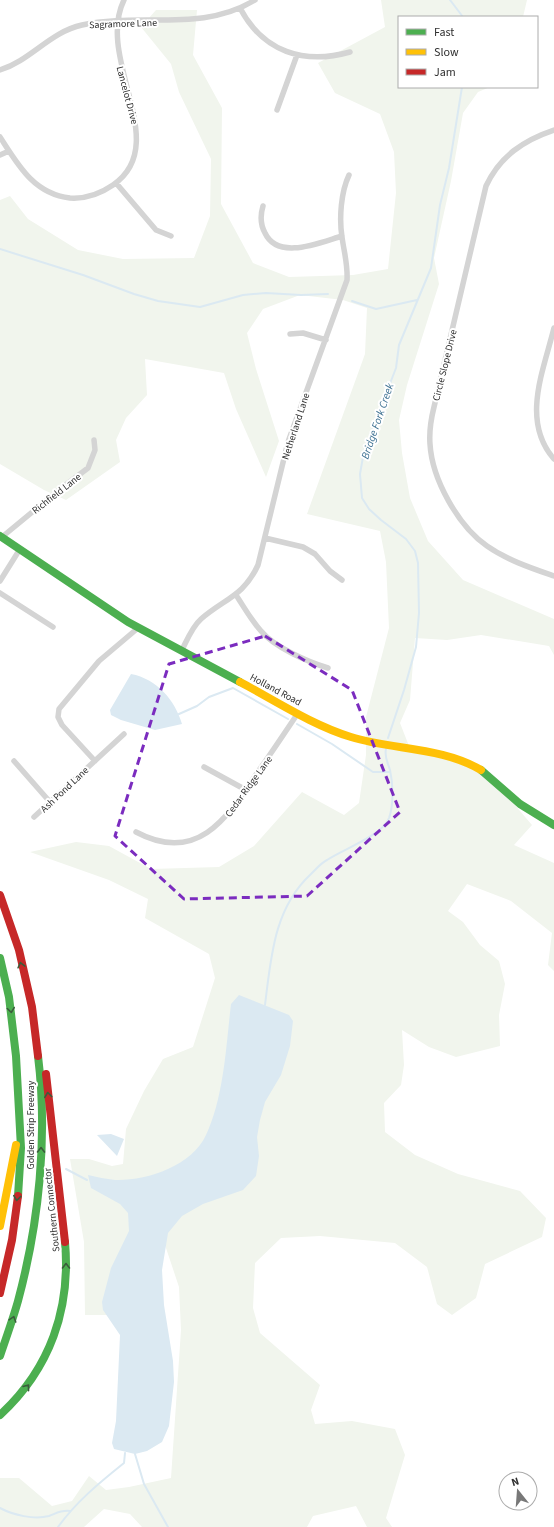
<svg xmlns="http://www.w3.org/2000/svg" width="554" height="1527" font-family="'Source Sans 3',sans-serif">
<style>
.green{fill:#f1f5ed}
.water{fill:#dbe9f2}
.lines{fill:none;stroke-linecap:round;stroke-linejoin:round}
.stream{stroke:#dbe9f2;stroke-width:2}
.street{stroke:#d4d4d4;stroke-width:5.5}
.fast{stroke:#4caf50;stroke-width:8}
.slow{stroke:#ffc107;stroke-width:8}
.jam{stroke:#c62828;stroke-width:8}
.oneway{stroke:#3a5c3b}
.marked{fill:none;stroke:#7b2cbf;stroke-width:3;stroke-dasharray:8 5;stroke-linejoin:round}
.labels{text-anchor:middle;stroke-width:4;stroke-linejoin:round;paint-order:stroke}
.street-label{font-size:10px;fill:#303030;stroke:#fff}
.water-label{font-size:11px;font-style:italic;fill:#3e7192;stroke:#fff}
</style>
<rect width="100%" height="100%" fill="#fff"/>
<path class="green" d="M381,0H527L523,17H399V87H490L478,92L463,113L451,181L434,258L439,284L407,385L399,420L402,453L410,498L428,541L463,580L554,619V655L549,646L481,635L447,640L415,638L410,700L400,723L409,746L459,756L502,790L532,825L514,845L554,863V971L548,965L552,933L511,901L467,884L448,911L463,922L480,945L499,961L505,984L499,1015L500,1046L456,1057L429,1047L402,1030L404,1065L401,1085L384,1103L385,1132L415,1155L458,1174L520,1191L546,1218L542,1237L485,1264L476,1298L452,1315L437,1304L427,1267L395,1243L320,1236L281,1238L255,1263L253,1308L260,1333L320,1385L311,1410L315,1424L352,1421L395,1429L405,1455L386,1518L392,1527H367L356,1506L313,1516L307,1527H142L130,1514L104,1509L84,1527H0V1478H19L52,1506L72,1501L89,1476L106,1490L129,1487L171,1478L181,1330L179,1287L164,1242L119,1315H85L84,1242L70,1159H89L112,1166L123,1164L126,1129L144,1091L163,1059L193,1047L215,978L209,954L145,918L148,899L109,880L30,852L76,842L109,846L151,869L219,867L254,846L302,792L344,815L359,803L366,755V717L389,628L386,562L380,531L307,514L365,354L367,308L343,300L300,295L263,309L247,333L256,369L279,441L266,477L236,409L224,373L145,359L147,395L126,418L116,440L120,462L66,500L44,490L0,464V200L10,196L28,219L78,250L123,259L194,258L210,216L211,159L179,92L171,64L141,27L156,10H197L193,55L222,108L221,204L253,263L289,277L353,275L388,269L396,193L394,152L380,114L335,93L318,63L385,27Z"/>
<path class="water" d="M131,674C157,679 175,700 182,724L155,730L121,720L111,715L110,710Z
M239,995L289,1015L293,1021L290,1046L281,1075L265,1102L260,1120L257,1137L259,1156L256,1176L243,1190L203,1204L182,1216L168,1233L162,1270L164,1305L173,1361L174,1382L169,1426L162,1442L147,1451L135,1454L114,1449L112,1443L116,1421L120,1335L103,1310L102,1302L111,1268L129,1231L128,1213L120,1204L91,1188L88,1175C97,1177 106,1179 115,1180C146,1181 192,1166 206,1135C224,1097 226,1046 231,1004Z
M111,1134L124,1139L117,1156L97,1135Z"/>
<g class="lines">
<path class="stream" d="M450,0L463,17
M0,249L83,275L134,294L158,301L200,307L243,295L266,293L301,295L328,294
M352,301L376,309L417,300
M179,714L197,706L209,697L233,688L288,719
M297,724L332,744L373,772H390
M388,738L404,690L416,647L419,613L418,563L415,551L406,539L381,520L369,509L362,498L360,474L364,451L396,368L399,345L431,268L440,205L449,168L462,87
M265,1005C271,957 274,908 311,874C316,869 321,863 327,860C343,849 382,836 389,818C394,804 393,783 390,770C388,763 384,757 386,749
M66,1169L87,1180
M135,1454L144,1484L168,1527
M0,1508C13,1515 34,1520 49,1516C57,1513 61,1510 70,1511
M58,1527C76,1502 99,1483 124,1463L125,1453"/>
<path class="street" d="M240,8C263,52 304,65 350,52
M0,70C31,60 50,32 82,25C139,12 202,33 255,0
M277,110L297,55
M554,130C524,140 500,156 486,186L434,407C431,419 429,431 430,444C432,479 458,526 487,546C507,560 531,568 554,576
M0,137C18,165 34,194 70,198C85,199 100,194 113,185C173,144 95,59 124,0
M0,155L9,151
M116,183L156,230L171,236
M263,206C260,216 260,224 265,233C278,261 321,242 342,236
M554,328C543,372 521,421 554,459
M290,334L303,333L326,340
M2,537L59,490L88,468L95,450L94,440
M265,538L303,547L315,554L330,571L342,580
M0,581L20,549
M0,593L53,627
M236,595C244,607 251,620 261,631C274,647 308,662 328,668
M182,650C187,640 192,627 201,619C224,599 244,596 258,565L288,442L347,280C348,265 344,252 342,237C339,218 341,192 349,175
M14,761L50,802
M95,761L62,725L58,717L59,709L99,661L138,628
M204,767L246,790
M34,817L124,734
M136,832C196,864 226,820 255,776C270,755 284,734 298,713"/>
<path class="fast" d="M0,536L128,622L240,682
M481,770L520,804L554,825
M0,958L9,997L16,1056L21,1148L18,1196
M0,1356C6,1338 13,1319 18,1301C39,1223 48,1136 38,1056
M0,1415C50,1369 71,1309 65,1242"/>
<path class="slow" d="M240,682C276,701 312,725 351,737C393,750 442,747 481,770
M0,1226L16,1145"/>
<path class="jam" d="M0,895L19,950L32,1007L38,1056
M46,1074L65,1242
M0,1293L12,1240L18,1196"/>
</g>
<defs><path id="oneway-chevron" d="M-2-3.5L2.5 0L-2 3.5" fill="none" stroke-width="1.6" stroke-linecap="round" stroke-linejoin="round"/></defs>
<g class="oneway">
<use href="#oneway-chevron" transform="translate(21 965) rotate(-104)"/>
<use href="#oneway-chevron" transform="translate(11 1010) rotate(82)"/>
<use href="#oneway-chevron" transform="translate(48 1095) rotate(-97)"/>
<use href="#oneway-chevron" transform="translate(41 1150) rotate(-89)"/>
<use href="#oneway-chevron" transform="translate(17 1198) rotate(97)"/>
<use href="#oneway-chevron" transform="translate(66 1266) rotate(-90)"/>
<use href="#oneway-chevron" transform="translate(13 1319) rotate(-72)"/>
<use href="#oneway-chevron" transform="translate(27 1387) rotate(-52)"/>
</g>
<path class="marked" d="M265,636L352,690L400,812L307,896L184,899L115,836L169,664Z"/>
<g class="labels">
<g class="street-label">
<text transform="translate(123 23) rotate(-2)" y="4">Sagramore Lane</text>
<text transform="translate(128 95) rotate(75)" y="4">Lancelot Drive</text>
<text transform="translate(444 365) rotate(-76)" y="4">Circle Slope Drive</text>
<text transform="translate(295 426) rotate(-72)" y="4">Netherland Lane</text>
<text transform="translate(56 493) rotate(-38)" y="4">Richfield Lane</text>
<text transform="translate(276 689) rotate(28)" y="4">Holland Road</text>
<text transform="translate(248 786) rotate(-54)" y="4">Cedar Ridge Lane</text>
<text transform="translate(64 789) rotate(-43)" y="4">Ash Pond Lane</text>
<text transform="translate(30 1125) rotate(-90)" y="4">Golden Strip Freeway</text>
<text transform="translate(51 1210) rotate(-96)" y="4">Southern Connector</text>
</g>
<g class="water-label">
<text transform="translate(377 421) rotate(-71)" y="4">Bridge Fork Creek</text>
</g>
</g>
<rect x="398" y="16" width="140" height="72" fill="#ffffff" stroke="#acacac"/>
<rect x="406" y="29" width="20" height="6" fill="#4caf50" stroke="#acacac"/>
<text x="434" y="36" font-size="12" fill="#303030">Fast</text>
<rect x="406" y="49" width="20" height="6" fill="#ffc107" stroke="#acacac"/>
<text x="434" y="56" font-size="12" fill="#303030">Slow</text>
<rect x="406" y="69" width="20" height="6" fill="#c62828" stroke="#acacac"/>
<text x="434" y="76" font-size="12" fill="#303030">Jam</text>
<g transform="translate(518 1491) rotate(343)"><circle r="19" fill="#ffffff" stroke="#acacac"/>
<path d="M0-3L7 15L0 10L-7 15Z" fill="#787878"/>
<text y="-6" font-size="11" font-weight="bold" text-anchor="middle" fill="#303030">N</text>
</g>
</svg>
